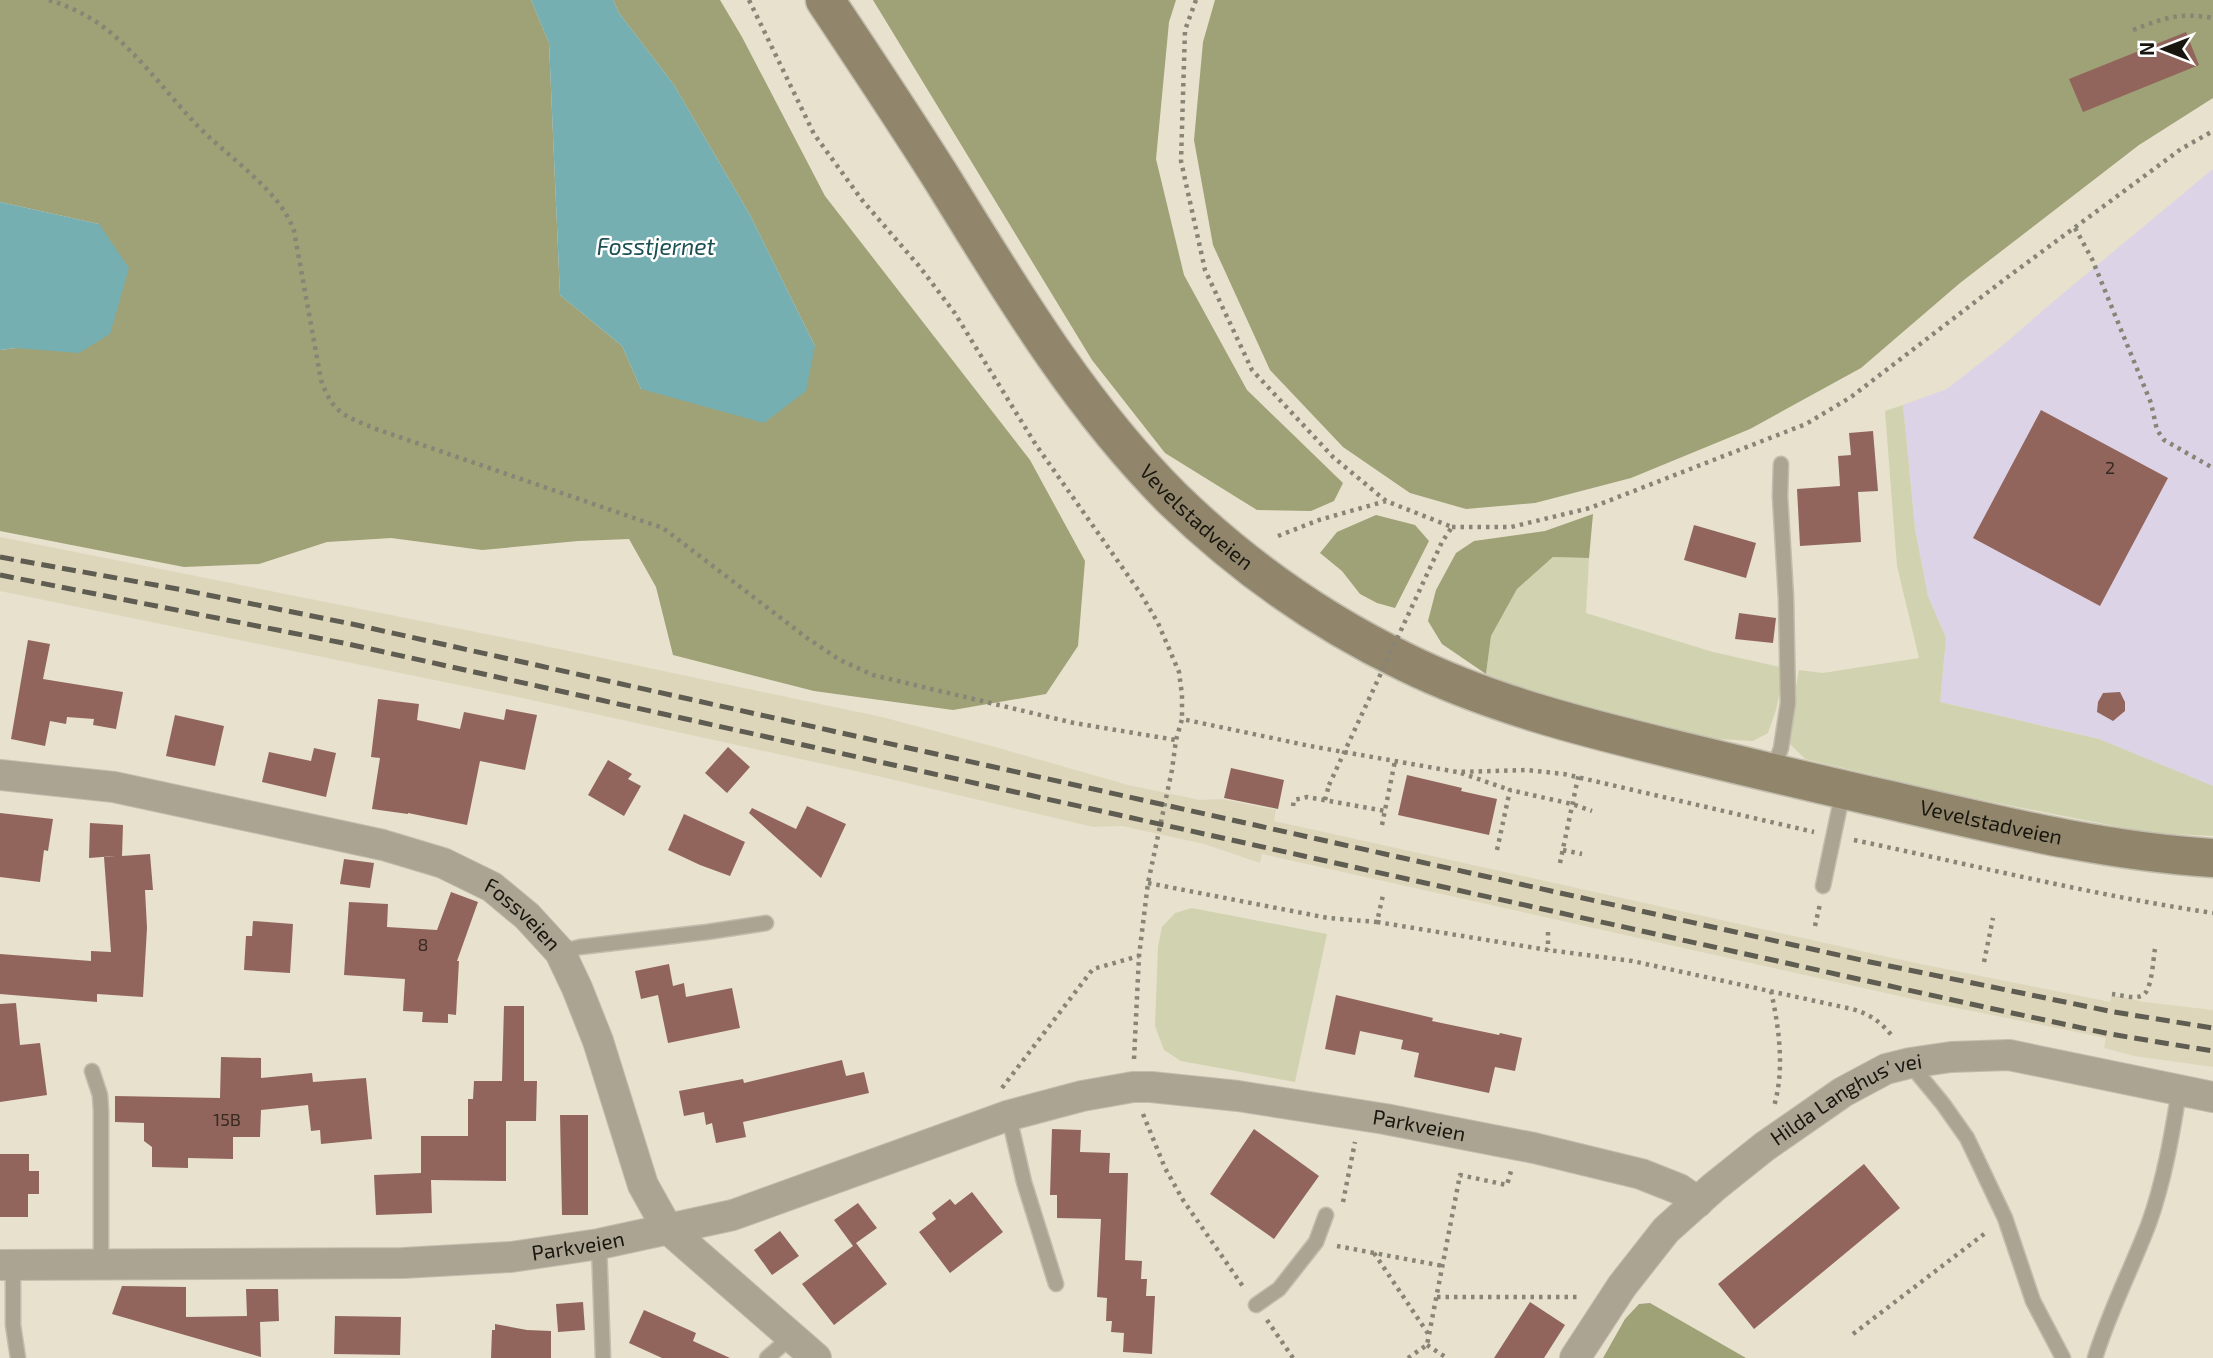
<svg xmlns="http://www.w3.org/2000/svg" width="2213" height="1358" font-family="'Exo 2',sans-serif">
<style>
.built{fill:#ded6bb}
.education{fill:#ddd3e7}
.green{fill:#d1d3b0}
.forest{fill:#9fa176}
.water{fill:#76afb1}
.building{fill:#92655c}
.lines{fill:none;stroke-linecap:round;stroke-linejoin:round}
.lane-casing{stroke:#c2bcac;stroke-width:17}
.street-casing{stroke:#c2bcac;stroke-width:32}
.secondary-casing{stroke:#c2bcac;stroke-width:41}
.path{stroke:#888476;stroke-width:4.5;stroke-dasharray:3.5 5;stroke-linecap:butt}
.lane{stroke:#aba492;stroke-width:14}
.street{stroke:#aba492;stroke-width:30}
.secondary{stroke:#91866b;stroke-width:38}
.rail{stroke:#5f5c51;stroke-width:5;stroke-dasharray:14 7;stroke-linecap:butt}
.path-bridge{stroke:#888476;stroke-width:4.5;stroke-dasharray:3.5 5;stroke-linecap:butt}
.labels{text-anchor:middle;stroke-width:5;stroke-linejoin:round;paint-order:stroke}
.number-label{font-size:18px;fill:#362a22}
.street-label{font-size:21px;fill:#18160f;stroke:#fff}
.water-label{font-size:23px;font-style:italic;fill:#1c4f51;stroke:#fff}
</style>
<rect width="100%" height="100%" fill="#e7e1ce"/>
<path class="built" d="M0,537L526,642L882,717L999,748L1128,785L1200,800L1222,799L1276,810L1274,821L1911,962L2110,1002L2112,995L2144,1002L2213,1010V1067L2134,1056L2104,1048L2106,1038L1917,1000L1262,854L1260,863L1204,844L1122,826L1093,827L869,774L513,696L0,591Z"/>
<path class="education" d="M2213,169V787L2099,739L1940,702L1946,638L1928,596L1915,529L1903,405L1947,389L2007,342L2048,306Z"/>
<path class="green" d="M1903,405L1915,529L1928,596L1946,638L1940,702L2099,739L2213,786V836L2150,833L1962,796L1805,759L1789,743L1790,719L1799,670L1823,673L1919,658L1897,566L1885,411Z
M1553,557L1589,558L1586,613L1713,652L1785,668L1776,710L1768,733L1753,741L1718,739L1558,702L1486,674L1491,636L1517,589Z
M1192,908L1327,934L1295,1082L1181,1061L1164,1050L1155,1026L1158,947L1162,927L1175,913Z"/>
<path class="forest" d="M0,0H531L549,43L560,295L622,346L641,389L815,346L750,215L674,85L619,13L613,0H720L742,37L825,196L1030,460L1085,561L1078,646L1046,694L953,710L814,691L673,655L656,587L629,539L578,541L482,550L391,538L327,542L259,564L184,567L0,531V350L16,348L99,224L0,202Z
M873,0H1176L1169,22L1156,159L1184,275L1247,390L1343,483L1334,501L1311,511L1257,510L1165,453L1092,360Z
M1215,0H2213V98L2139,145L1960,283L1861,368L1750,429L1631,478L1535,503L1466,509L1410,493L1343,447L1270,370L1213,245L1194,140L1203,42Z
M1593,514L1589,558L1553,557L1517,589L1491,636L1486,674L1442,644L1428,621L1436,590L1456,553L1474,541L1545,531Z
M1376,515L1415,525L1429,541L1395,608L1377,603L1360,594L1342,571L1320,553L1337,532Z
M1650,1303L1746,1358H1603L1625,1319L1639,1304Z"/>
<path class="water" d="M531,0H613L619,13L674,85L750,215L815,346L806,391L764,423L641,389L622,346L560,295L549,43Z
M0,202L99,224L129,268L110,334L79,353L16,348L0,350Z"/>
<path class="building" d="M2186,32L2199,65L2083,112L2069,79Z
M2041,410L2168,478L2100,606L1973,538Z
M1873,431L1878,491L1858,492L1861,542L1800,546L1797,489L1840,486L1838,456L1851,455L1849,433Z
M1694,525L1756,543L1746,578L1684,560Z
M1739,613L1776,618L1773,643L1735,639Z
M28,640L50,644L43,679L123,692L116,729L93,725L94,719L67,717L66,724L50,721L45,746L11,739Z
M2120,692L2125,702V711L2113,721L2097,712L2098,702L2103,693Z
M378,699L419,704L417,720L460,729L464,712L504,720L506,709L537,715L525,770L480,761L467,825L408,813V814L372,809L380,758L371,757Z
M175,715L224,726L215,766L166,756Z
M728,747L750,767L727,793L705,773Z
M314,748L336,753L326,797L262,782L269,752L311,761Z
M608,760L632,774L628,779L641,786L624,816L588,795Z
M1231,768L1284,780L1278,809L1224,798Z
M1407,775L1462,788L1461,791L1497,799L1489,835L1398,815Z
M807,806L846,824L821,878L749,813L752,808L796,829Z
M0,813L53,819L48,851L44,850L40,882L0,877Z
M684,814L745,842L730,876L700,865L668,850Z
M90,823L123,825L122,856L150,854L153,890H145L147,928L143,997L97,994V1002L0,994V954L91,961V951L111,952L104,857L115,856L89,858Z
M344,859L374,863L370,888L340,884Z
M451,892L478,902L457,961H459L456,1015L448,1014V1023L422,1022L423,1012L403,1011L405,979L344,975L349,902L388,904L387,927L437,930Z
M253,921L293,924L290,973L244,970L246,936H252Z
M669,964L673,986L684,983L686,997L732,988L740,1028L668,1043L658,995L641,999L635,971Z
M1336,995L1433,1018L1432,1021L1499,1035L1500,1033L1522,1038L1515,1071L1495,1067L1489,1093L1414,1077L1419,1053L1401,1049L1403,1040L1360,1031L1355,1055L1325,1049Z
M16,1003L20,1045L40,1043L47,1095L0,1102V1004Z
M504,1006H524V1081H537L536,1121H506V1181L431,1180L432,1213L376,1215L374,1175L421,1173V1136H468V1099H473L474,1081H502Z
M221,1057L261,1058V1078L312,1073L313,1082L366,1078L372,1139L321,1144L320,1130L311,1131L308,1105L261,1110L260,1137H233V1159L188,1158V1168L152,1167V1147L144,1141V1123L115,1122V1096L220,1098Z
M842,1060L846,1076L864,1072L869,1093L743,1122L746,1137L716,1143L712,1123L706,1125L704,1112L684,1116L679,1091L743,1079L744,1083Z
M560,1115H588V1215H562Z
M1052,1129L1081,1130L1080,1152L1110,1153L1109,1173H1128L1125,1260L1142,1261L1141,1279H1147L1146,1296H1155L1152,1354L1123,1352L1124,1333L1111,1332L1112,1321H1106L1107,1298L1097,1297L1101,1219L1057,1218V1195H1050Z
M1254,1129L1319,1176L1274,1239L1210,1194Z
M0,1154H29V1171H39V1194H28V1217H0Z
M1864,1164L1900,1208L1754,1329L1718,1284Z
M972,1192L1003,1232L950,1273L919,1232L936,1219L932,1213L950,1199L955,1205Z
M858,1203L877,1228L856,1243L887,1284L834,1325L802,1284L853,1246L834,1220Z
M780,1231L799,1256L772,1275L754,1250Z
M122,1286L186,1287V1317L247,1316L246,1289H278L279,1321L260,1322L261,1357L112,1314Z
M583,1302L585,1330L558,1332L556,1304Z
M1530,1302L1565,1325L1544,1358H1494Z
M644,1310L696,1333L693,1341L730,1358H662L629,1343Z
M335,1316L401,1317L400,1355L334,1354Z
M495,1324L527,1330L551,1331V1358H491L492,1330H495Z"/>
<g class="lines">
<defs>
<path id="lane" d="M1773,771L1781,748L1788,703L1786,598L1780,496L1781,464
M1823,886L1843,791
M560,952L580,947L707,932L766,923
M1910,1064L1943,1104L1967,1138L2005,1218L2033,1301L2063,1358
M92,1071L100,1095L101,1111V1264
M1007,1116L1012,1130L1024,1182L1056,1284
M599,1244L603,1358
M13,1265V1325L18,1358
M1256,1305L1279,1289L1316,1242L1326,1215
M767,1358L791,1337
M2095,1358C2109,1312 2132,1268 2149,1223C2164,1181 2172,1135 2179,1091"/>
<g id="street">
<path id="s1" d="M0,775L114,787L383,845L443,863L492,887L527,916L560,952L577,988L598,1041L643,1185L667,1228L816,1358"/>
<path id="s2" d="M0,1265L403,1263L511,1257L599,1244L733,1215L1007,1116L1082,1096L1133,1087H1151L1238,1096L1385,1119L1534,1148L1641,1174L1679,1189L1698,1202"/>
<path id="s3" d="M1575,1358L1622,1286L1666,1230L1714,1187L1764,1147L1843,1092L1886,1069L1910,1063L1951,1057L2009,1055L2213,1097"/>
</g>
<g id="secondary">
<path id="s4" d="M825,0C865,60 905,120 944,182C1012,292 1079,405 1172,498C1240,564 1320,621 1405,662C1490,704 1586,728 1677,750C1739,765 1801,780 1863,794C1979,820 2095,851 2213,858"/>
</g>
</defs>
<use href="#lane" class="lane-casing"/>
<use href="#street" class="street-casing"/>
<use href="#secondary" class="secondary-casing"/>
<path class="path" d="M49,0C68,6 86,14 102,26C137,52 164,90 194,122C224,155 280,189 294,231L321,380C333,414 345,416 376,429L663,528L807,638L840,660L873,675L1074,723L1176,740
M749,0L814,134L862,200L919,266L954,312L1036,445L1141,594L1158,623L1179,672L1182,695V719
M1196,0L1185,30L1181,161L1205,270L1252,370L1333,457L1386,501L1452,527L1442,542
M2133,30C2164,18 2179,12 2213,18
M2075,228L2092,259L2151,403L2157,430L2164,440L2213,468
M1452,527H1511L1590,508L1806,424L1851,397L2005,279L2181,149L2213,131
M1278,536L1319,520L1386,501
M1461,773L1510,790
M1325,800L1329,785
M1293,806L1294,800L1307,797L1385,811
M1382,825L1395,761
M1854,840C1973,865 2092,895 2213,913
M1497,850L1510,790L1572,804L1592,811
M1563,850L1582,854
M1560,863L1579,773
M1148,883L1328,918L1377,922L1383,895
M1377,922L1548,950L1632,961L1852,1009C1870,1014 1881,1022 1893,1037
M1815,926L1820,904
M1548,932V950
M1984,962L1993,918
M1771,991C1779,1028 1785,1069 1774,1106
M2112,994C2121,995 2133,999 2141,996C2152,994 2153,959 2155,949
M1134,1059L1139,956L1148,883L1172,770L1176,740L1182,719L1310,746L1457,772L1527,770L1564,774L1814,832
M1002,1088L1093,969L1139,956
M1143,1114L1165,1168L1183,1200L1244,1288
M1343,1202L1355,1142
M1337,1246L1443,1266
M1374,1253L1429,1335
M1437,1297H1580
M1267,1320L1293,1358
M1853,1334L1988,1231
M1427,1345L1447,1358
M1408,1358L1427,1345L1460,1175L1507,1185L1511,1171"/>
<use href="#lane" class="lane"/>
<use href="#street" class="street"/>
<use href="#secondary" class="secondary"/>
<path class="rail" d="M0,557L183,590L352,624L1870,962L2114,1012L2213,1028
M0,575L348,644L1989,1008L2110,1034L2213,1051"/>
<path class="path-bridge" d="M1329,785L1442,542"/>
</g>
<g class="labels">
<g class="number-label">
<text x="2110" y="474">2</text>
<text x="423" y="951">8</text>
<text x="227" y="1126">15B</text>
</g>
<g class="street-label">
<text dy="7" stroke="none"><textPath href="#s4" startOffset="639">Vevelstadveien</textPath></text>
<text dy="7" stroke="none"><textPath href="#s4" startOffset="1503">Vevelstadveien</textPath></text>
<text dy="7" stroke="none"><textPath href="#s1" startOffset="548">Fossveien</textPath></text>
<text dy="7" stroke="none"><textPath href="#s3" startOffset="382">Hilda Langhus' vei</textPath></text>
<text dy="7" stroke="none"><textPath href="#s2" startOffset="1447">Parkveien</textPath></text>
<text dy="7" stroke="none"><textPath href="#s2" startOffset="579">Parkveien</textPath></text>
</g>
<g class="water-label">
<text x="656" y="255">Fosstjernet</text>
</g>
</g>
<g transform="translate(2164 49) rotate(270)" stroke="#ffffff" stroke-width="5" paint-order="stroke">
<path d="M0-5L12 26L0 18L-12 26Z" fill="#18160f"/>
<text y="-10" font-size="19" font-weight="bold" text-anchor="middle" fill="#18160f">N</text>
</g>
</svg>
